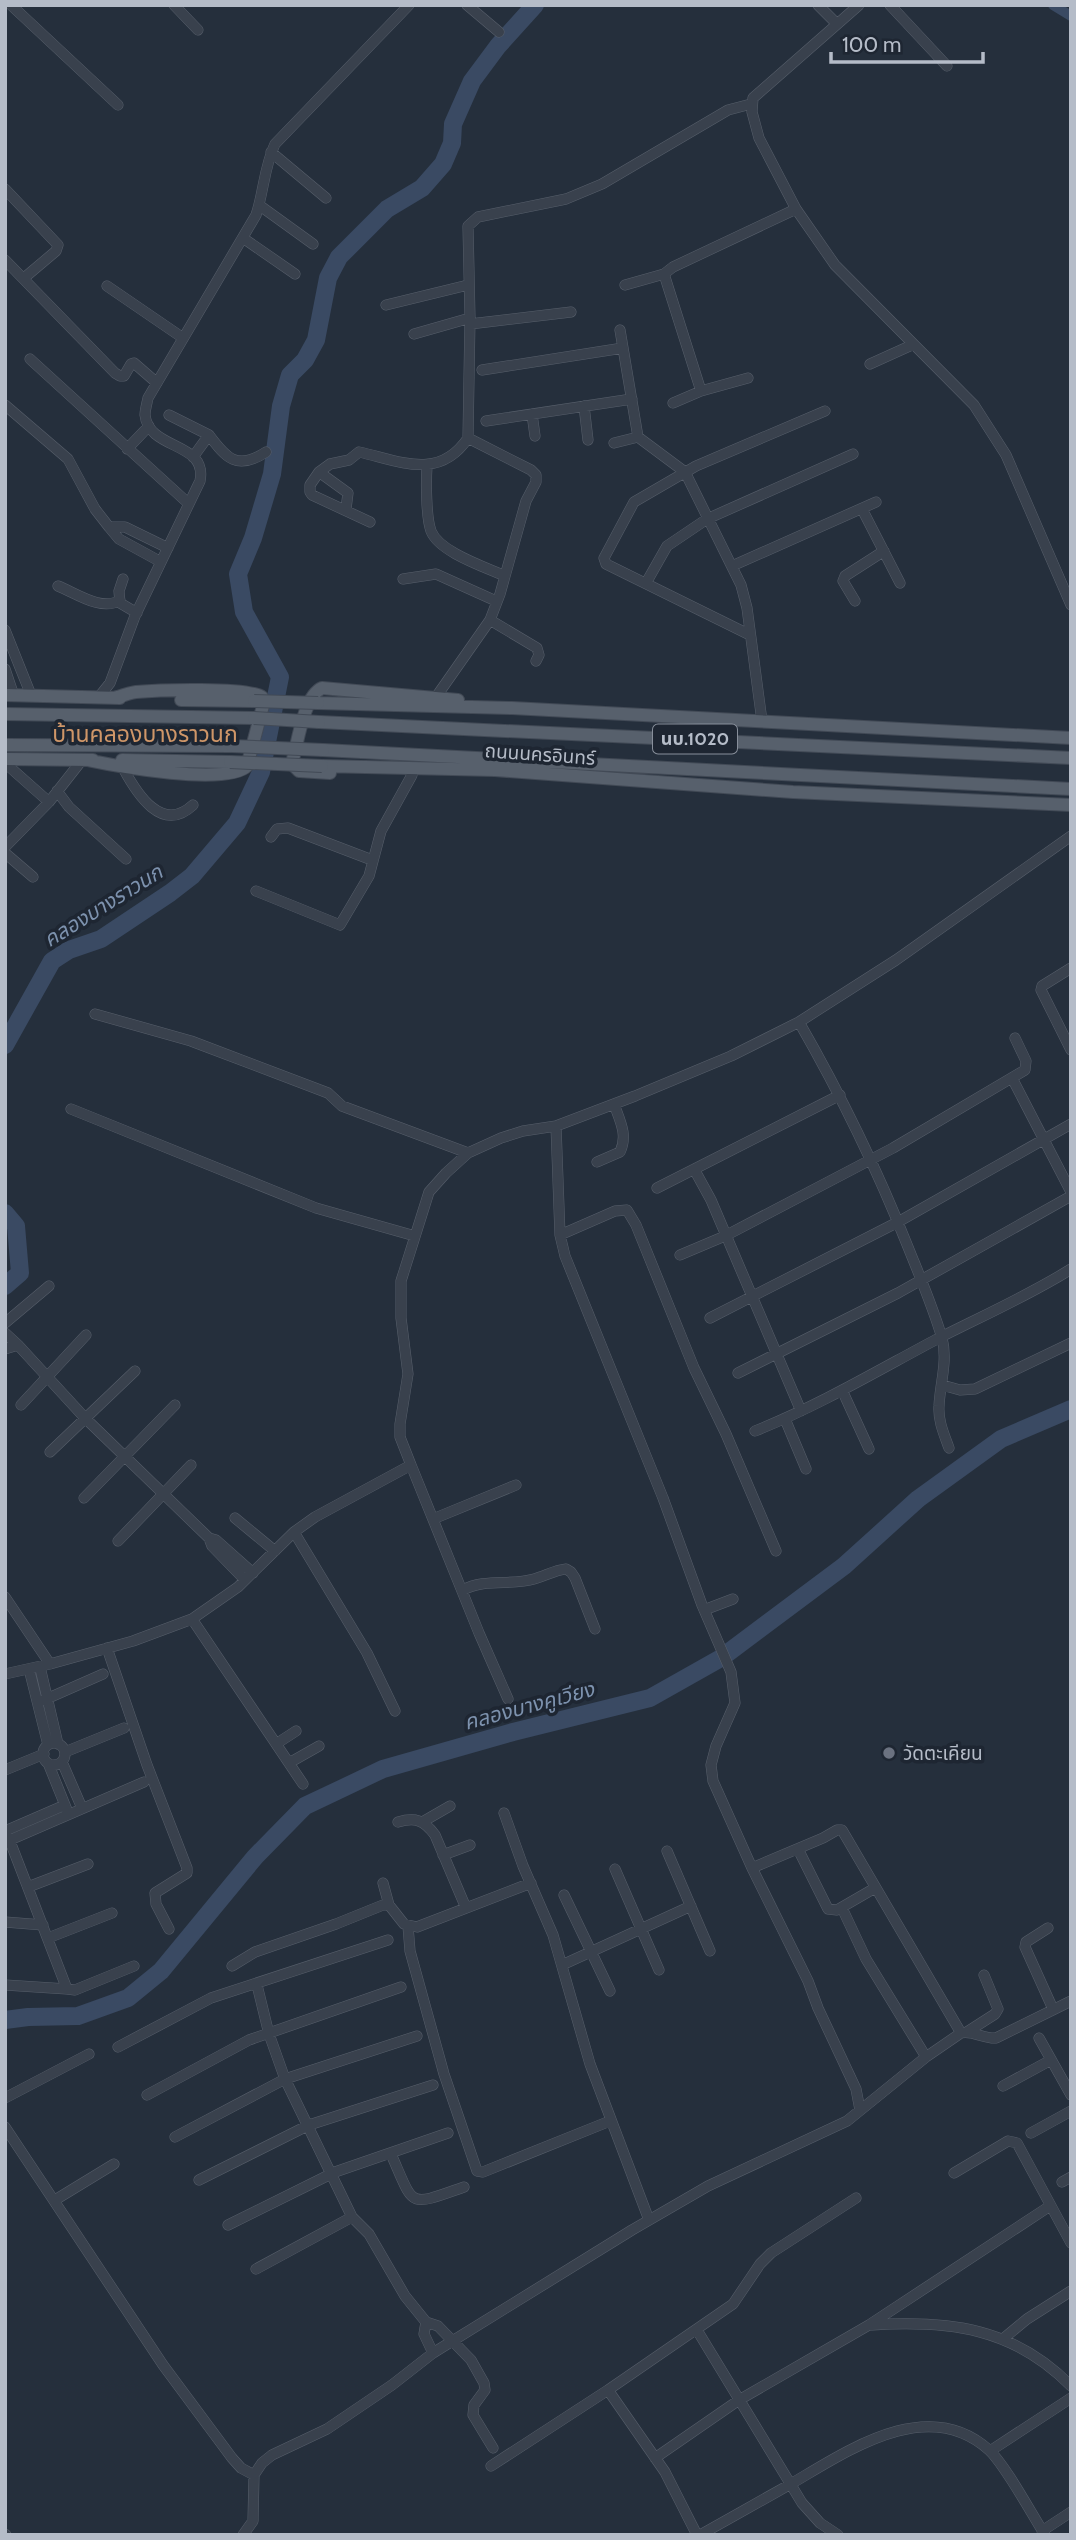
<svg xmlns="http://www.w3.org/2000/svg" width="1076" height="2540" font-family="Cabin,'Noto Sans Thai',sans-serif">
<style>
.lines{fill:none;stroke-linecap:round;stroke-linejoin:round}
.canal{stroke:#3a4a63;stroke-width:10}
.river{stroke:#3a4a63;stroke-width:18}
.minor-casing{stroke:#575f6b;stroke-width:11}
.major-casing{stroke:#424a56;stroke-width:14}
.minor{stroke:#39414d;stroke-width:10}
.major{stroke:#57606c;stroke-width:12}
.major-bridge-casing{stroke:#424a56;stroke-width:14;stroke-linecap:butt}
.major-bridge{stroke:#57606c;stroke-width:12}
.worship-dot{fill:#6b7280;stroke:#1e2632;stroke-width:2.5}
.labels{text-anchor:middle;stroke-width:7;stroke-linejoin:round;paint-order:stroke}
.shield{fill:#1e2632;stroke:#888f9b;stroke-width:2}
.shield-label{font-size:18px;font-weight:bold;fill:#b5bcc8}
.street-label{font-size:19px;fill:#b5bcc8;stroke:#1e2632}
.poi-label{font-size:19px;fill:#b5bcc8;stroke:#1e2632;text-anchor:start}
.water-label{font-size:21px;font-style:italic;fill:#7d92ae;stroke:#1e2632}
.quarter-label{font-size:23px;fill:#cf9668;stroke:#1e2632}
</style>
<rect width="100%" height="100%" fill="#252f3c"/>
<g class="lines">
<path class="canal" d="M1053,5L1071,16"/>
<path class="river" d="M5,1045L52,961L69,950L101,939L170,893L192,876L237,823L261,772L280,677L244,612L238,574L253,538L272,474L281,406L290,375L305,360L316,340L328,278L339,257L387,209L422,188L443,164L452,143L453,124L472,81L498,46L535,5
M5,1213L16,1226L20,1273L5,1286
M5,2020L28,2017L78,2016L128,1998L161,1971L255,1857L305,1806L383,1769L513,1732L650,1698L721,1658L844,1566L918,1499L1001,1439L1071,1409"/>
<defs>
<path id="minor" d="M11,5L118,105
M174,5L198,30
M467,5L499,32
M818,5L837,24
M859,5L753,98L752,112L759,138L796,209L835,265L974,405L1006,455L1071,605
M890,5L947,66
M271,152L326,198
M5,189L58,245L56,251L24,278
M259,205L313,244
M243,238L295,274
M5,260L115,373L120,376H124L131,364L134,363L157,383
M664,274L701,391
M625,285L664,274L673,267L796,209
M107,286L183,338
M386,305L468,285
M470,324L571,312
M620,330L638,437L685,472L741,585L747,608L762,721
M414,334L470,318
M30,359L189,504
M870,364L912,345
M482,370L623,348
M673,403L701,391L748,378
M5,405L68,459L95,509L109,527
M584,406L588,440
M532,414L535,436
M169,415L209,435L193,457
M486,421L632,399
M209,435C226,458 237,471 266,452
M614,443L638,437
M127,449L149,426
M427,466C426,482 426,517 431,531C439,552 485,567 505,576
M319,472L310,485V492L312,495L370,522
M346,509L348,493L319,472L330,464L349,460L359,452C400,461 439,481 468,438
M862,509L900,583
M161,562L119,539L109,527H125L168,548
M732,566L876,502
M123,579L119,591L120,603L137,613
M403,579L436,574L496,601
M646,583L667,546L707,519L853,454
M58,586C76,593 102,612 120,600
M855,601L843,581L845,576L884,551
M490,620L537,648L539,655L536,661
M5,630L31,695
M750,635L606,564L604,558L634,502L696,466L825,411
M5,669L14,696
M436,697L490,620L500,594L526,501L536,482V475L531,470L468,438L470,318L468,226L478,217L566,199L602,184L728,110L751,104
M98,698L110,683L135,616L200,481C208,441 149,451 145,415C145,410 147,403 148,398L256,215C264,191 264,167 275,144L409,5
M5,763L49,802
M123,768C137,794 162,834 193,805
M57,791L69,807L126,859
M271,837L277,829L288,828L372,860
M5,847L49,802L82,760
M5,853L33,877
M256,891L340,925L369,876L381,831L412,775
M1071,968L1042,986L1041,990L1071,1050
M95,1014L191,1041L328,1093L342,1106L468,1153
M799,1022C841,1095 877,1169 908,1247C920,1277 933,1307 942,1338C948,1361 940,1383 939,1406C938,1421 944,1434 949,1448
M1012,1078L1071,1192
M71,1109L316,1208L415,1236
M556,1126L560,1235L565,1256L663,1498L702,1605L731,1672L735,1703L716,1746L711,1765L713,1781L752,1868L808,1981L818,2008L856,2089L860,2110
M597,1162L620,1152C628,1135 620,1121 614,1104
M694,1169L711,1200L801,1411
M657,1188L840,1095
M560,1235L615,1211L627,1210L636,1225L694,1368L726,1434L776,1551
M680,1255L725,1236L893,1148L1025,1070L1026,1061L1015,1038
M710,1318L898,1222L1071,1124
M5,1323L49,1286
M5,1333L18,1345
M5,1349L18,1345L85,1418L209,1538L212,1546L245,1580
M738,1373L898,1293L1071,1196
M942,1385L960,1390L975,1389L1071,1343
M842,1390L869,1449
M21,1405L86,1335
M785,1419L806,1469
M755,1431C818,1406 877,1371 937,1339C982,1316 1028,1296 1071,1269
M50,1452L135,1371
M411,1465L479,1633L508,1699
M84,1498L175,1405
M235,1518L275,1551
M433,1519L516,1485
M294,1532L367,1653L395,1711
M209,1538L216,1540L253,1573
M118,1541L191,1465
M463,1590C485,1578 511,1586 534,1579C545,1576 555,1570 566,1569L571,1572L575,1578L595,1629
M5,1597L50,1664
M704,1610L733,1599
M192,1619L303,1784
M107,1648L147,1765L187,1868V1873L155,1893L156,1904L169,1929
M40,1667L58,1744
M29,1669L48,1745
M5,1674L50,1664L133,1641L192,1619L238,1587L294,1532L315,1517L411,1465L400,1437V1424L408,1374L401,1318V1281L429,1192L446,1173L468,1153L501,1138L523,1131L556,1126L635,1096L731,1056L799,1022L896,960L1071,836
M44,1700L103,1674
M43 1754a11 11 0 1 1 22 0a11 11 0 1 1-22 0Z
M276,1744L296,1731
M65,1752L124,1728
M62,1762L82,1808
M48,1763L67,1810
M289,1763L319,1746
M5,1770L44,1754
M504,1813L523,1866L553,1935L590,2064L649,2220
M424,1821L450,1806
M398,1822C415,1817 424,1820 435,1835L466,1908
M5,1831L65,1805
M10,1840L144,1782
M798,1849L828,1909L837,1910L875,1888
M667,1851L710,1951
M443,1855L470,1845
M752,1868L823,1838L837,1830H842L961,2033
M615,1869L659,1970
M383,1883L389,1905
M28,1887L88,1864
M564,1895L610,1991
M842,1908L866,1959L926,2057
M5,1922L43,1925
M408,1926L410,1951L444,2074L477,2171L483,2172L610,2121
M1048,1928L1026,1942L1025,1947L1053,2009
M48,1938L112,1913
M562,1965L691,1906
M232,1966L255,1952L336,1924L383,1905H389L404,1924L417,1927L531,1883
M5,1985L67,1989L6,1831
M257,1985L269,2034L285,2079L352,2217L369,2234L405,2296L426,2322L438,2326L471,2360L484,2383L485,2390L474,2405L473,2415L493,2448
M67,1989L75,1990L134,1966
M967,2032L995,2014L998,2009L984,1975
M1039,2038L1071,2095
M118,2047L211,1998L388,1940
M1003,2086L1051,2060
M147,2095L249,2040L401,1987
M5,2098L89,2054
M5,2127L163,2365L232,2458L241,2468L254,2475
M1031,2133L1071,2111
M175,2137L285,2079L417,2036
M391,2154C415,2208 407,2207 464,2187
M954,2173L1008,2141L1017,2143L1071,2243
M199,2180L309,2125L433,2085
M1062,2182L1071,2177
M55,2200L114,2164
M228,2225L335,2172L448,2133
M256,2269L352,2217
M426,2322L424,2334L433,2353
M872,2325C950,2320 1014,2328 1071,2386
M697,2330L802,2503L820,2523L838,2535
M1004,2338L1027,2319L1071,2291
M608,2390L665,2472L697,2535
M990,2451L1071,2398
M655,2458L739,2400L869,2325L1050,2206
M491,2466L608,2390L733,2304L760,2264L771,2253L856,2198
M1042,2531L1071,2512
M5,2534L6,2535
M243,2535L253,2521L254,2475L262,2463L272,2455L327,2429L392,2385L433,2353L632,2230L708,2186L847,2121L926,2057L961,2033C972,2030 984,2039 996,2038L1071,2001
M700,2535C730,2518 759,2502 789,2485C846,2452 927,2394 989,2450C1006,2466 1031,2513 1045,2535"/>
<path id="major" d="M5,695L120,698
M181,700L254,701
M318,703L512,708L1071,738
M5,714L254,718
M319,722L1071,758
M5,745L232,746
M323,750L1071,789
M5,759L93,760
M87,760C115,766 228,786 247,766L264,702L262,697C249,687 157,690 136,692C129,693 121,696 115,698
M122,760L230,762
M322,766L495,770L793,792L1071,805
M330,773L299,771L293,765V759C298,741 304,696 322,688L458,700"/>
</defs>
<use href="#minor" class="minor-casing"/>
<use href="#major" class="major-casing"/>
<use href="#minor" class="minor"/>
<use href="#major" class="major"/>
<defs>
<path id="major-bridge" d="M254,701L318,703
M254,718L319,722
M232,746L323,750
M230,762L322,766"/>
</defs>
<use href="#major-bridge" class="major-bridge-casing"/>
<use href="#major-bridge" class="major-bridge"/>
</g>
<circle class="worship-dot" cx="889" cy="1753" r="7"/>
<g class="labels">
<rect class="shield" x="653" y="724.5" width="84" height="29" rx="5"/>
<g class="shield-label">
<text x="695" y="745">นบ.1020</text>
</g>
<g class="street-label">
<text transform="translate(540 754) rotate(4)" y="7">ถนนนครอินทร์</text>
</g>
<g class="poi-label">
<text x="903" y="1760">วัดตะเคียน</text>
</g>
<g class="water-label">
<text transform="translate(103 906) rotate(-32)" y="7">คลองบางราวนก</text>
<text transform="translate(529 1706) rotate(-15)" y="7">คลองบางคูเวียง</text>
</g>
<g class="quarter-label">
<text x="145" y="742">บ้านคลองบางราวนก</text>
</g>
</g>
<rect width="1076" height="2540" fill="none" stroke="#b5bcc8" stroke-width="14"/>
<path d="M831 52v10h152v-10" fill="none" stroke="#b5bcc8" stroke-width="3.5"/>
<text x="842" y="52" font-size="21" fill="#b5bcc8" stroke="#1e2632" stroke-width="5" paint-order="stroke">100 m</text>
</svg>
